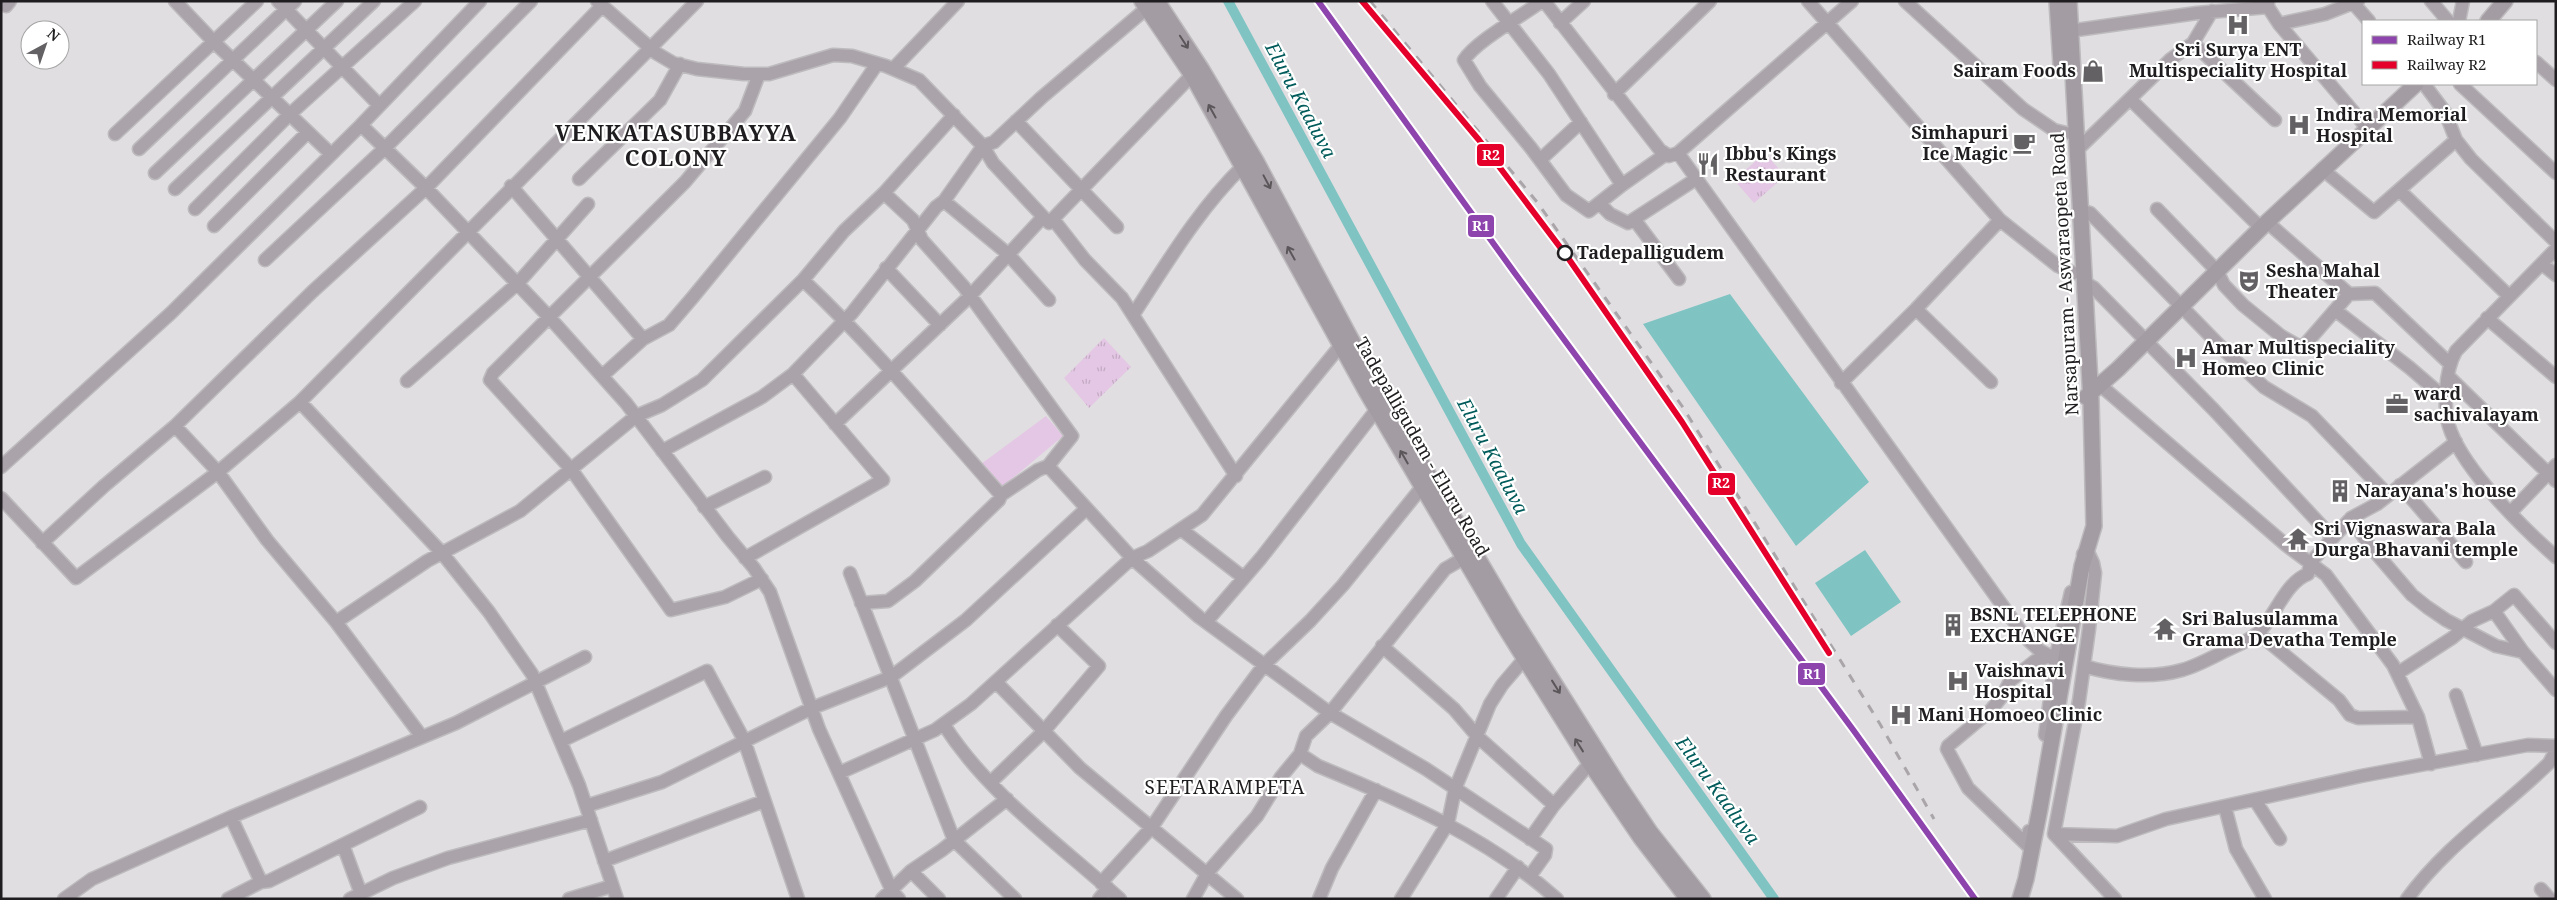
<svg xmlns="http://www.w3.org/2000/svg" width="2557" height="900" font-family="'Noto Serif',serif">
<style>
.green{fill:#e4c7e4}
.park{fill:url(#park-tufts)}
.water{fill:#7fc4c3}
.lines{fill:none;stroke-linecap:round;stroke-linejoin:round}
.canal{stroke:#7fc4c3;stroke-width:10}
.minor-casing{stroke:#bdbbbd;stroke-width:15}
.major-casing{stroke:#bdbbbd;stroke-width:18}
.minor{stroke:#aaa3aa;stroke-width:12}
.major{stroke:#a49ca3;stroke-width:15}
.rail{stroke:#a9a5a9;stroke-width:3;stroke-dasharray:9 9;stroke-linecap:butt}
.rail-1-casing{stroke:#fff;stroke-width:10}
.rail-2-casing{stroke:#fff;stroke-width:10}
.rail-1{stroke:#8e44ad;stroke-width:6}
.rail-2{stroke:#e4002b;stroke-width:6}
.oneway{stroke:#5b565a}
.stop-dot{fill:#fff;stroke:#1f1d1f;stroke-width:2.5}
.labels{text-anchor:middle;stroke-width:4.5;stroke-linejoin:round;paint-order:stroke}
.poi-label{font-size:18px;font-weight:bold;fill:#1f1d1f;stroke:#fff;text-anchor:start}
.stop-label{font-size:18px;font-weight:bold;fill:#1f1d1f;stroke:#fff;text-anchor:start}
.street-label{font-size:18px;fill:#1f1d1f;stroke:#fff}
.water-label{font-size:19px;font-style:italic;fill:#005b5a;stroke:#fff}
.neighbourhood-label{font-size:19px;letter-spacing:1px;fill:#1f1d1f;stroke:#fff}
.district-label{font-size:22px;font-weight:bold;letter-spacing:1px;fill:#1f1d1f;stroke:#fff}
.line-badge{stroke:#fff;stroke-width:2}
.badge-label{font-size:14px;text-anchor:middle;font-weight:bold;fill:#fff}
</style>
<defs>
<pattern id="park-tufts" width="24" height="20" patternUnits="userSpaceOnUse" patternTransform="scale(1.25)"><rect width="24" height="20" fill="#e4c7e4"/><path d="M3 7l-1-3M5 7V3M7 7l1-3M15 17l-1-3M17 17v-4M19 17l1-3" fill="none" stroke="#c3aac3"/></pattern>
</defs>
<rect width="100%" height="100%" fill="#e0dee0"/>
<path class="green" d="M1046,416L1063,436L1001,488L981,464Z"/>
<path class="park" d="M1765,153L1785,176L1754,203L1734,180Z
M1104,338L1131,367L1089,408L1064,378Z"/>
<path class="water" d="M1730,294L1869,482L1796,546L1643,324Z
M1865,550L1901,602L1851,636L1815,583Z"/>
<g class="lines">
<path class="canal" d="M1228,1L1521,544L1774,899"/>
<defs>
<path id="minor" d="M175,1L214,42L331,154
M278,1L379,105
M480,1L361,125L426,188L550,318L626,403L728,537L754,568L770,592L819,729L892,891L899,899
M597,1L656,53L673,63L697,69L744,74H769L833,55L852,56L886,66L919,80L983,146L993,163L1049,223L1192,75
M1492,1L1549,74L1622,185L1589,211L1566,195L1531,148L1480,86L1464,60C1476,41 1522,16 1542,1
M1544,1L1660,150L1669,156L1678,153L1852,1
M1808,1L2000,220L2058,266L2074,273
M1905,1L2023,109L2054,130L2066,133
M2268,1V7L2279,24L2368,129
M2431,1L2448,21
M2353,3L2369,21
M6,6L10,1
M2459,21L2463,1
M1560,23L1584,1
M2279,24L2325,14L2358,1
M2062,32L2197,13L2268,7
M2193,43L2275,120
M2536,62L2556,80
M893,69L958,1
M759,74L745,111L685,182L493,373L490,380L571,469L671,610L725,597L762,579
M2424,84L2445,112L2456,140L2471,159L2556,242
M2460,84L2556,173
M1614,94L1710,1
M2130,99L2261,228
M1016,121L1117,227
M115,134L257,1
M139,149L295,1
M2076,151L2171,59L2193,43L2212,11
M1678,153L2025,637L2039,650L2050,656H2056L2071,592
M1540,160L1581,122
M2322,169L2374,212L2456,140
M155,173L337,1
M579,179L660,100L680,64
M1622,185L1666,154
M511,186L643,339L669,325L693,297L840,118L877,64
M175,189L374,1
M2399,190L2509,296
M944,201L1008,254L1049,300
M1599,203L1610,214L1628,223L1696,179
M195,209L289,115L415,1
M2157,209L2217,271L2224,285L2243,305L2281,336L2302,348L2349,294L2267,222
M2079,210L2090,213L2224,350L2264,387L2312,416L2388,495
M1053,219L1085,260L1122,298L1236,476
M1634,219L1679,279
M214,226L308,132
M2556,249L2456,351C2445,370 2442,411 2451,432C2467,473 2523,528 2556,557
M265,260L385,148L531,1
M2542,264L2556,275
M886,268L940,325
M803,280C874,347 936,422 1001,495
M2084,282L2094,288L2214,410L2332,537
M2349,294L2375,293L2449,363
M1916,309L1991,382
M2335,310L2410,368L2446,399
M1133,315C1167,263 1198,210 1243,166
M2487,318L2556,377
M602,376L643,339
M2448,376L2556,481
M407,381L518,283L588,204
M1841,383L1916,309L2000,220
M2100,385L2286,545L2326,575L2393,665L2418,717L2431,764
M300,402L697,1
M835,424L969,297L1043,217
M175,426L218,472L267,540L336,622L427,561L520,511L636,416L662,405L702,380L803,280L844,231L884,193L954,115
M662,451L762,397L793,374L852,313L936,207L944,201L983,146L994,142L1041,98L1147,8
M1048,466L1132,558L1199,617L1330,713L1426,769L1546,849L1545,855L1530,876
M1,467L171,313L361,125
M2400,485L2466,562
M1,498L76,578L218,472L300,402L442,553L489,612L532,674L579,785L617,899
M704,507L765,477
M2511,512L2556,465
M2351,518L2369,545L2412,595L2427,607L2446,620L2496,646L2523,652L2556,690
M1182,530L1244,578
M42,543L104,486L175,426L312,292L426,188L602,6
M745,558L883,480L793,374
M850,573L954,840L1015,899
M861,603L888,601L915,581L999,500L1001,495L1038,470L1048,466L1072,436L964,287L922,240L913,220L884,193
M2494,611L2523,652
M336,622L422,737
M1206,622L1261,558L1377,409
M2258,633L2339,700L2350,715L2358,718L2418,717
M1382,646L1454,709L1478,737L1554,805
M2084,666C2113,675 2151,679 2182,670C2197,666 2213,657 2227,650C2238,645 2251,640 2260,631C2276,614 2286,582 2308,574L2310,563L2351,518L2377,504L2456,442
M2398,673L2452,638L2472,621L2494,611L2514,595L2556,643
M996,682L1080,768L1237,899
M2456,695L2477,755
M944,725C989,795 1059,844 1120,899
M2045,735L2056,656
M561,741L707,671L744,740L798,899
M1300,754L1318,766C1403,801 1487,837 1557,899
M839,773L935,730L971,704L1132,558L1148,551L1202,515L1341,345
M991,782L1044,731L1099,666L1057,625
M2255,800L2280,839
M586,806L662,782L812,708L891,677L966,620L1086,509
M2225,807L2236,849L2265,899
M231,817L261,882
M2029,831L2027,845L1968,788L1947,749L1948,746L1991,710L2003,695L2010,681L2035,661L2050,656
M2054,834L2079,701L2089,629L2095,573L2093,563L2087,550L2083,554
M2054,834L2117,836L2166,819L2361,776L2528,745L2556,746
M2054,834L2115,899
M1530,839L1554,805L1590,763
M343,845L361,894
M604,861L764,801
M911,871L939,899
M1101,883L1152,827L1226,716L1264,665L1310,621L1343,585L1422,487
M2541,889L2550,899
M64,899L92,879L231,817L456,723L585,657
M228,899L261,882L269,881L420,807
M350,899L393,878L448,858L591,820
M569,899L612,886
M882,899L911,871L942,850L1007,799
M1099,899L1108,888
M1193,899L1208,872L1257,816L1281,777L1300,754L1306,736L1330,713L1445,569L1464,558
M1319,899L1332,868L1376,790
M1401,899L1448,823L1455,789L1490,704L1502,685L1525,658
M1496,899L1518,867
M2407,899C2446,845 2502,809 2549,763L2556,750"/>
<path id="major" d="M1142,1L1192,75L1366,391L1503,624L1590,763L1641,838L1688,899
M1157,1L1202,70L1256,161L1376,386L1513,618L1619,786L1650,832L1703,899
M2057,1L2061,64
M2488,21L2505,1
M2086,397L2118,369L2267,222L2416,84
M2020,899L2026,879L2040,808L2082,566L2094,526L2091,401L2069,1"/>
</defs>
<use href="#minor" class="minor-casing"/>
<use href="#major" class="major-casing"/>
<use href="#minor" class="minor"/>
<use href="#major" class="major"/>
<path class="rail" d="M1370,1L1537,202L1682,406L1880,724L1934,819"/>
<defs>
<path id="rail-1" d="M1318,1L1514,272L1854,731L1975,899"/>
<path id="rail-2" d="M1362,1L1479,140L1566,255L1682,422L1829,653"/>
</defs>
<use href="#rail-1" class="rail-1-casing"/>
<use href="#rail-2" class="rail-2-casing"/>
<use href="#rail-1" class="rail-1"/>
<use href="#rail-2" class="rail-2"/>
</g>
<defs><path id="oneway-shaft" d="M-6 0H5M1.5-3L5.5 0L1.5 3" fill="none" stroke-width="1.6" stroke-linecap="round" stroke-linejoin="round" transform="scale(1.25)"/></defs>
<g class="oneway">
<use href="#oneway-shaft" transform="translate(1184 42) rotate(57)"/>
<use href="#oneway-shaft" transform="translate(1212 111) rotate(-119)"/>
<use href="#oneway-shaft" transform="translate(1267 182) rotate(62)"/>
<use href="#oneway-shaft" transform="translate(1291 253) rotate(-119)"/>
<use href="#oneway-shaft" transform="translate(1404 457) rotate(-120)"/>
<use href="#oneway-shaft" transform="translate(1556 687) rotate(58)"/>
<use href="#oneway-shaft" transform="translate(1579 745) rotate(-122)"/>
</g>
<defs>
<symbol id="hospital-bare" viewBox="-9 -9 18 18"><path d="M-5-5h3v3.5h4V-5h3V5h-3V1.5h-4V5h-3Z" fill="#636163" stroke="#fff" stroke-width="2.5" paint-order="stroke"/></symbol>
<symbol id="shop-bare" viewBox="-9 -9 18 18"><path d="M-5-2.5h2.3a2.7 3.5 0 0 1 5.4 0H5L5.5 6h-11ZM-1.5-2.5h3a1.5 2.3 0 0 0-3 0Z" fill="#636163" stroke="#fff" stroke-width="2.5" paint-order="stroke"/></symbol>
<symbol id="cafe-bare" viewBox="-9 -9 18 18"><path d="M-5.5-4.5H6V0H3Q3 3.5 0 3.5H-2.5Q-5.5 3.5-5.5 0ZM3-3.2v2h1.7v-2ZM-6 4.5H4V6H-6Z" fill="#636163" stroke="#fff" stroke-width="2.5" paint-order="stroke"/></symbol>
<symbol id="restaurant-bare" viewBox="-9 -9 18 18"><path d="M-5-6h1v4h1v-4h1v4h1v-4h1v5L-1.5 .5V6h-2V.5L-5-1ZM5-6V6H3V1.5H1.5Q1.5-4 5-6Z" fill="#636163" stroke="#fff" stroke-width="2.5" paint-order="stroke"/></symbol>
<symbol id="theatre-bare" viewBox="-9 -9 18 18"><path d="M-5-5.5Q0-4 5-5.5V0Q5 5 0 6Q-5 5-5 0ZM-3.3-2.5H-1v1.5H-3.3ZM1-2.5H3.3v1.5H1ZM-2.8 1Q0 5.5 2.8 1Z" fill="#636163" stroke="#fff" stroke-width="2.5" paint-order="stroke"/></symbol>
<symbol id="office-bare" viewBox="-9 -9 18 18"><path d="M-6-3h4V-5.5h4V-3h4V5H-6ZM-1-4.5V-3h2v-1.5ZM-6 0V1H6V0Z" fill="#636163" stroke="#fff" stroke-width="2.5" paint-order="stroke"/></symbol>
<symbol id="building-bare" viewBox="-9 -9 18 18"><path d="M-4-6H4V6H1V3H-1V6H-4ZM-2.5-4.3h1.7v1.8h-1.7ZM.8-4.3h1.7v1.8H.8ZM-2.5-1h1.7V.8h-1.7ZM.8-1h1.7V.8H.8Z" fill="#636163" stroke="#fff" stroke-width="2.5" paint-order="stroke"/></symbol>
<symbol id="temple-bare" viewBox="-9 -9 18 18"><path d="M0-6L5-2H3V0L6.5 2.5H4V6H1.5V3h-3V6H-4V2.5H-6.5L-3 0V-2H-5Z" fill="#636163" stroke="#fff" stroke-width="2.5" paint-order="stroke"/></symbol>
</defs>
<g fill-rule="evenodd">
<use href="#hospital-bare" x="2222" y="9" width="32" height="32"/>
<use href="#shop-bare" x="2077" y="55" width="32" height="32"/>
<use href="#hospital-bare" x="2283" y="109" width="32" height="32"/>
<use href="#cafe-bare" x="2008" y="127" width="32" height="32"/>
<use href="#restaurant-bare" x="1692" y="148" width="32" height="32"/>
<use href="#theatre-bare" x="2233" y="265" width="32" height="32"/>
<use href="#hospital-bare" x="2170" y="342" width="32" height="32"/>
<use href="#office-bare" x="2381" y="388" width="32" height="32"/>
<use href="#building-bare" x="2324" y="475" width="32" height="32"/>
<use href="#temple-bare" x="2282" y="523" width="32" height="32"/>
<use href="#building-bare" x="1937" y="609" width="32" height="32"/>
<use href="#temple-bare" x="2149" y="613" width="32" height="32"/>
<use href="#hospital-bare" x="1942" y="665" width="32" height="32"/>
<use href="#hospital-bare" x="1885" y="699" width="32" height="32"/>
</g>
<circle class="stop-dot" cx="1565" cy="253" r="7"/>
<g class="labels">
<g class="poi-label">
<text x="2238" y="56" text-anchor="middle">Sri Surya ENT<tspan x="2238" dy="21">Multispeciality Hospital</tspan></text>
<text x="2076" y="77" text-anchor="end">Sairam Foods</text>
<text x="2316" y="121">Indira Memorial<tspan x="2316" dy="21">Hospital</tspan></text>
<text x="2008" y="139" text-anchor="end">Simhapuri<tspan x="2008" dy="21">Ice Magic</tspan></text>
<text x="1725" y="160">Ibbu's Kings<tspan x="1725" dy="21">Restaurant</tspan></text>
<text x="2266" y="277">Sesha Mahal<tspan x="2266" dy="21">Theater</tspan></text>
<text x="2202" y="354">Amar Multispeciality<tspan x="2202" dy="21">Homeo Clinic</tspan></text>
<text x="2414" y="400">ward<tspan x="2414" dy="21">sachivalayam</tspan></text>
<text x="2356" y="497">Narayana's house</text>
<text x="2314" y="535">Sri Vignaswara Bala<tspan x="2314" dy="21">Durga Bhavani temple</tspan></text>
<text x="1970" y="621">BSNL TELEPHONE<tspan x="1970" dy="21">EXCHANGE</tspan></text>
<text x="2182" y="625">Sri Balusulamma<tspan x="2182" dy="21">Grama Devatha Temple</tspan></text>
<text x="1975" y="677">Vaishnavi<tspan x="1975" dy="21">Hospital</tspan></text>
<text x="1918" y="721">Mani Homoeo Clinic</text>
</g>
<g class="stop-label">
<text x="1577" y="259">Tadepalligudem</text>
</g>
<g class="street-label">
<text transform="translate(2065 274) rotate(-93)" y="6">Narsapuram - Aswaraopeta Road</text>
<text transform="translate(1422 447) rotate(60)" y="6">Tadepalligudem - Eluru Road</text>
</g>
<g class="water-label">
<text transform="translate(1301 100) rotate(62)" y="7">Eluru Kaaluva</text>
<text transform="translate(1493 456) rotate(62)" y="7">Eluru Kaaluva</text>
<text transform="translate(1718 790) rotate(54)" y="7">Eluru Kaaluva</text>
</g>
<g class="neighbourhood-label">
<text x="1225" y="794">SEETARAMPETA</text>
</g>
<g class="district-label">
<text x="676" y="141">VENKATASUBBAYYA<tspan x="676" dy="25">COLONY</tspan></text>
</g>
</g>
<g class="line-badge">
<rect x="1476" y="143" width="29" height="24" rx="5" fill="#e4002b"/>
<rect x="1467" y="214" width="28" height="24" rx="5" fill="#8e44ad"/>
<rect x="1707" y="472" width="29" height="24" rx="5" fill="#e4002b"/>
<rect x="1797" y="662" width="29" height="24" rx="5" fill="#8e44ad"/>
</g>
<g class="badge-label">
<text x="1491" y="160">R2</text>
<text x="1481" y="231">R1</text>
<text x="1721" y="488">R2</text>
<text x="1812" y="679">R1</text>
</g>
<rect width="2557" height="900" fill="none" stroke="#1f1d1f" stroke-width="5"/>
<rect x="2362" y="20" width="175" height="65" fill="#ffffff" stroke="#a5a5a5"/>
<rect x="2372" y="36" width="25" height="8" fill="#8e44ad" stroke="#a5a5a5"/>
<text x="2407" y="45" font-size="15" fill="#1f1d1f">Railway R1</text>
<rect x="2372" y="61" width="25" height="8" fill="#e4002b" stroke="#a5a5a5"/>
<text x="2407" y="70" font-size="15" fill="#1f1d1f">Railway R2</text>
<g transform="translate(45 45) rotate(40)"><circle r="24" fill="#ffffff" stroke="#a5a5a5"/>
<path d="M0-4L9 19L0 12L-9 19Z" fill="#636163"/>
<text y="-8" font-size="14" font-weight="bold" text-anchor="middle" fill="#1f1d1f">N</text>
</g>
</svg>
